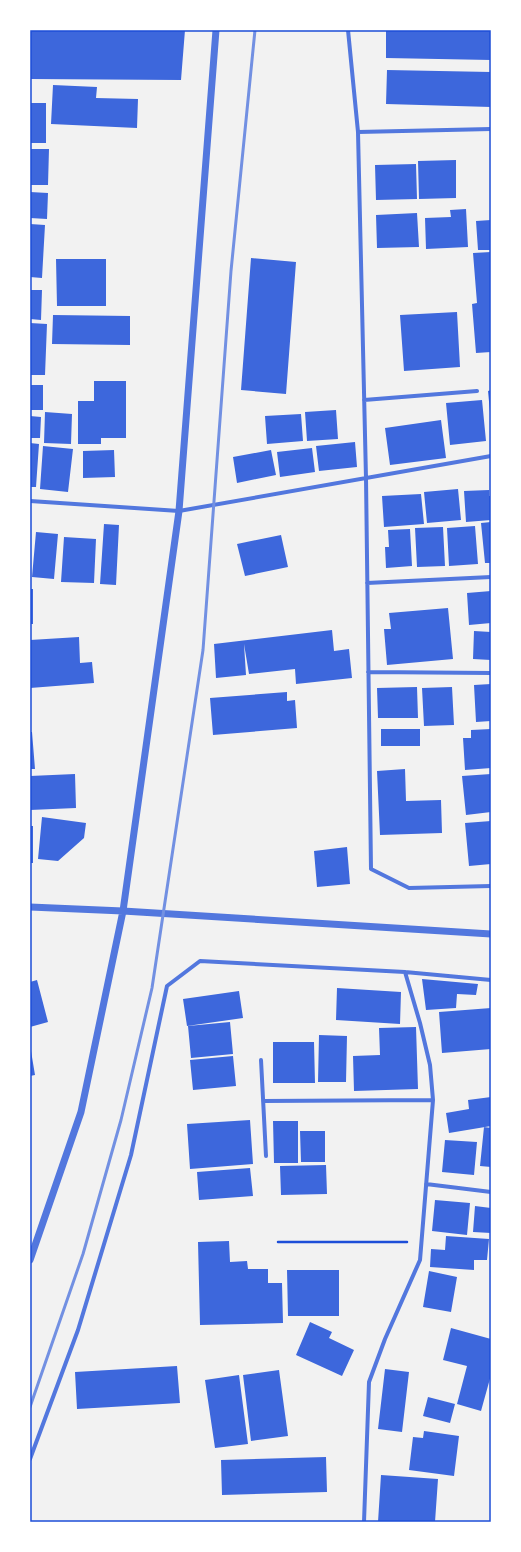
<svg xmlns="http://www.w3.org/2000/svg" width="521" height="1552" font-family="'IBM Plex Sans',sans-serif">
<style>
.building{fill:#3d67dc}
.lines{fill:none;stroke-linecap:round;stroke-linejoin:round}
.path{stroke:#1d4ed8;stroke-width:2.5}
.minor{stroke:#5277de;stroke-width:4}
.tertiary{stroke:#5277de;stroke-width:7}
.rail{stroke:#7290e2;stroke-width:3}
.neatline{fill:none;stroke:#1d4ed8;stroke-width:1.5}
</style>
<rect width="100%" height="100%" fill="#f2f2f2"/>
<path class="building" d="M30,30H185L181,80L30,79Z
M386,30H491V60L386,58Z
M387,70L491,72V107L386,104Z
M53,85L97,87L96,98L138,99L137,128L51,124Z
M30,103H46V143H30Z
M30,149H49L48,185H30Z
M456,160V198L419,199L418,161Z
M416,164L417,199L376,200L375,165Z
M30,192L48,193L47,219L30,218Z
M466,209L468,247L426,249L425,218L451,217L450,210Z
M417,213L419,247L377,248L376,215Z
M491,220V250H478L476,221Z
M30,224L45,225L42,278L30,277Z
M491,252V352L476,353L472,304L477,303L473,253Z
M251,258L296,262L286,394L241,390Z
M56,259H106V306H57Z
M30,290H42L41,320L30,319Z
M457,312L460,367L404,371L400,315Z
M53,315L130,316V345L52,344Z
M30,323L47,324L45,375H30Z
M94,381H126V438H101V444H78V401H94Z
M30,385H43V410H30Z
M491,390V412H490L488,391Z
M482,400L486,441L450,445L446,403Z
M336,410L338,439L307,441L305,412Z
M45,412L72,414L71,444L44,443Z
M301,414L303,441L267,444L265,416Z
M30,416L41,417L40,438H30Z
M441,420L446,458L390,465L385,428Z
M355,442L357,467L319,471L316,446Z
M30,443L39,444L36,487H30Z
M43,446L73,449L68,492L40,489Z
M312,448L315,472L280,477L277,452Z
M114,450L115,477L83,478V451Z
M271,450L276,475L237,483L233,457Z
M458,489L461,520L427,523L424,492Z
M489,490V496H491V520L466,522L464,491Z
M421,494L424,524L384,527L382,496Z
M491,522V563H485L481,523Z
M104,524L119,525L116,585L100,584Z
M475,526L478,564L449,566L447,528Z
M443,527L445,566L417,567L415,528Z
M410,529L412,566L386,568L385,547H389L388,530Z
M36,532L58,534L54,579L32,577Z
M281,535L288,567L245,576L237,544Z
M64,537L96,539L94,583L61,582Z
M30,589H33V624H30Z
M491,591V623L469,625L467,593Z
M448,608L453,659L387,665L384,629H391L389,613Z
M332,630L334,651L349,649L352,678L296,684L295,669L249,674L244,644L246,675L216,678L214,644Z
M474,631L491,632V660L473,659Z
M79,637L80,663L92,662L94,683L30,688V640Z
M491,684V721L476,722L474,685Z
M417,687L418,718H378L377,688Z
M452,687L454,725L424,726L422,688Z
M287,692V701L295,700L297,728L213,735L210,698Z
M381,729H420V746H381Z
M491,729V768L465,770L463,738H471V730Z
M30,732H32L35,769H30Z
M405,769L406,801L441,800L442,833L380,835L377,771Z
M75,774L76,808L30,810V776Z
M491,774V812L466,815L462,776Z
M42,817L86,823L84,838L58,861L38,859Z
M491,821V864L469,866L465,823Z
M30,826H33V863H30Z
M347,847L350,884L317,887L314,851Z
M422,979L478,984L476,995L457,994L456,1008L426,1010Z
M37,980L48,1022L30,1027V982Z
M337,988L401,992L400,1024L336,1020Z
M239,991L243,1018L187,1026L183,999Z
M491,1008V1049L442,1053L439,1012Z
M230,1022L233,1054L191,1058L188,1026Z
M416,1027L418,1089L354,1091L353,1056L380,1055L379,1028Z
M319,1035L347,1036L346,1082H318Z
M273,1042H314L315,1083H273Z
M30,1045L35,1075L30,1076Z
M233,1056L236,1086L193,1090L190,1060Z
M491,1097V1126L449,1133L446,1113L469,1109L468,1100Z
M250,1120L253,1164L190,1169L187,1124Z
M273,1121H298V1163H274Z
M484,1127L491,1128V1167L480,1166Z
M300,1131H325V1162H301Z
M445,1140L477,1142L474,1175L442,1172Z
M326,1165L327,1194L281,1195L280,1166Z
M250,1168L253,1196L199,1200L197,1172Z
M435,1200L470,1203L467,1235L432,1231Z
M475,1206L491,1208V1233L473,1232Z
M446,1236L489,1239L487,1260H474V1270L430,1267L431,1249L445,1250Z
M229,1241L230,1262L247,1261L248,1269H268V1283H282L283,1323L200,1325L198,1242Z
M287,1270H339V1316H288Z
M429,1271L457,1277L451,1312L423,1307Z
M310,1322L332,1332L329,1338L354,1350L342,1376L296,1355Z
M451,1328L491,1339V1375L481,1411L457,1404L467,1366L443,1360Z
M177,1366L180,1403L77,1409L75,1372Z
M385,1369L409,1372L402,1432L378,1429Z
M279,1370L288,1436L251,1441L243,1375Z
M239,1375L248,1444L215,1448L205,1380Z
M428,1397L455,1404L450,1423L423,1416Z
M424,1431L459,1436L454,1476L409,1470L413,1437L423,1438Z
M326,1457L327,1492L222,1495L221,1460Z
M381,1475L438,1479L435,1522H378Z"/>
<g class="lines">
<path class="path" d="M278,1242H407"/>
<path class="minor" d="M348,30L358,132L366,478L371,869L409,888L491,886
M358,132L491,129
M364,400L477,391
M30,501L179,511L491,456
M367,583L491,577
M368,672L491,673
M261,1060L266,1156
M263,1101L433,1100
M426,1184L491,1192
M30,1459L78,1330L131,1155L167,986L200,961L405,972L491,980
M364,1522L369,1382L385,1339L420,1260L433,1100L430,1065L420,1023L405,972"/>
<path class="tertiary" d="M30,907L123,911L491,934
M30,1260L81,1112L123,911L179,511L216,30"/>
<path class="rail" d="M30,1407L83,1254L121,1120L152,988L203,650L231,271L255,30"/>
</g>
<rect width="521" height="1552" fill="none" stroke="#ffffff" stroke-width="62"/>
<rect x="31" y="31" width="459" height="1490" class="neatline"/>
</svg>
